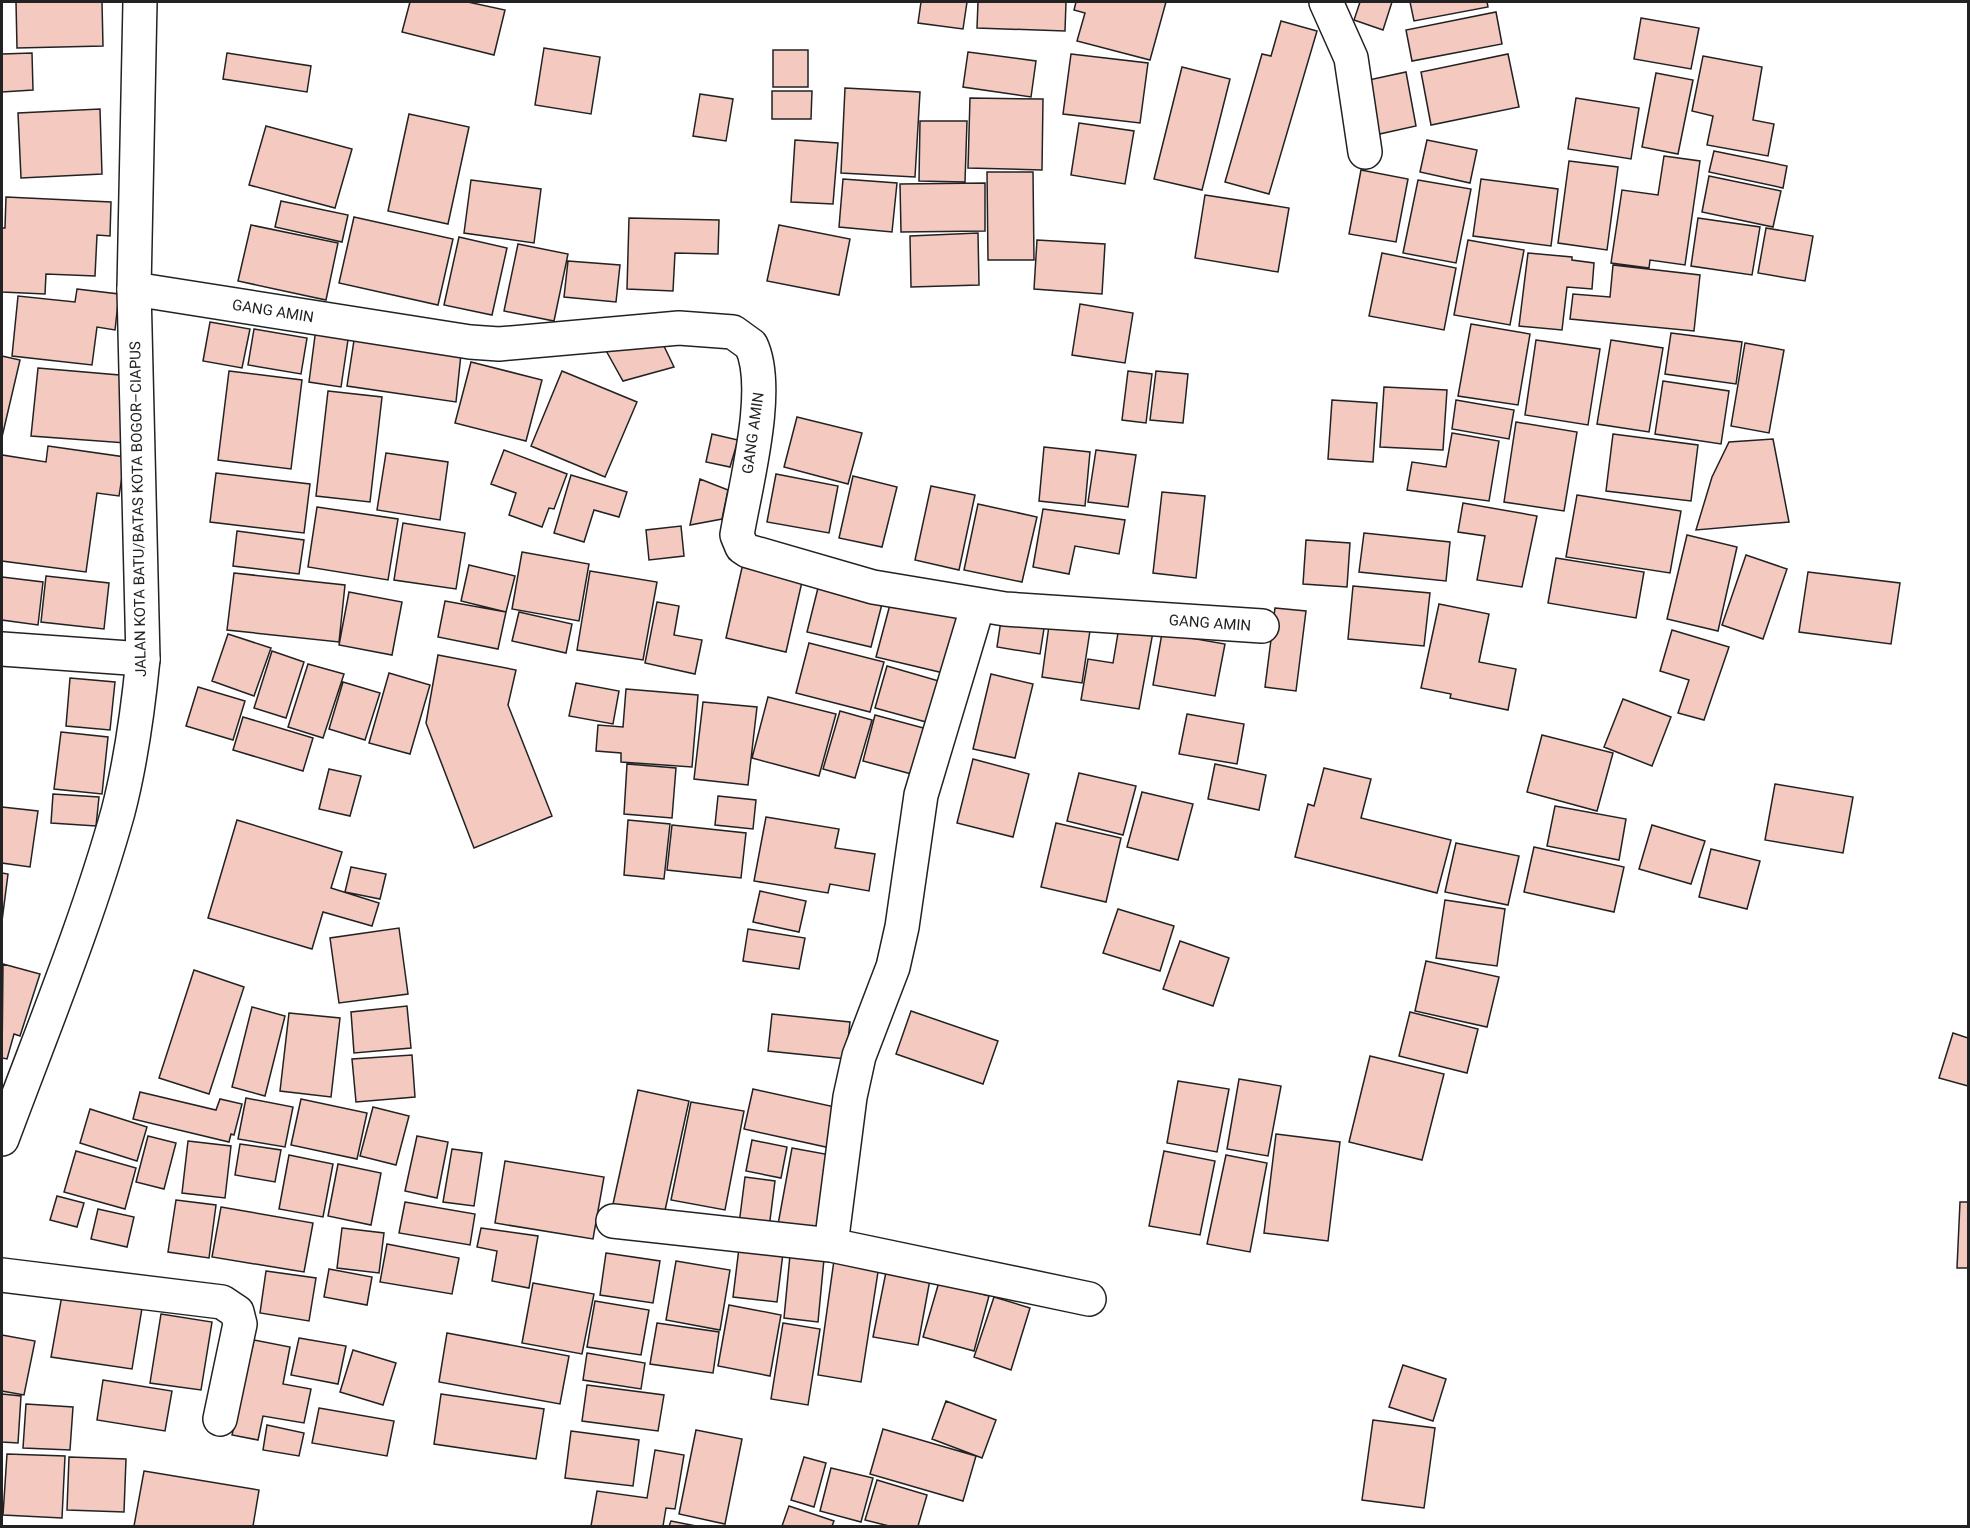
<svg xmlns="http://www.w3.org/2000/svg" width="1970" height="1528" font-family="Roboto,sans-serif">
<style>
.building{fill:#f3c9c0;stroke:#222;stroke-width:1.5}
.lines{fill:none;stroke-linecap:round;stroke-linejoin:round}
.street-casing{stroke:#222;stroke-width:36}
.secondary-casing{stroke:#222;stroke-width:36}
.street{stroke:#fff;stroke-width:33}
.secondary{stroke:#fff;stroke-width:33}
.labels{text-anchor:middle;stroke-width:4.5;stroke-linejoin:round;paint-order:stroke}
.street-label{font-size:15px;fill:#222;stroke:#fff}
</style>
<rect width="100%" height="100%" fill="#fff"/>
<path class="building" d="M16,2H102L103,46L17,48Z
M410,2H468L505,10L494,55L402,32Z
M921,2H967L963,29L918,23Z
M978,2H1066L1065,31L977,28Z
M1076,2H1166L1150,60L1077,41L1085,13L1074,10Z
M1360,2H1392L1383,30L1354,20Z
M1410,2H1487L1488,7L1414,21Z
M1496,12L1502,44L1412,61L1406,30Z
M1641,18L1699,28L1691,69L1634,59Z
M1281,21L1317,31L1269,194L1225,182L1262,54L1271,56Z
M544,48L600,57L591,114L535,105Z
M773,50H808V87H773Z
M968,52L1036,61L1031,97L963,87Z
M32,53L33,90L2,92V54Z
M227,53L311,66L307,92L223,79Z
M1071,54L1148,63L1140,123L1063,114Z
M1508,54L1519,107L1431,125L1421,72Z
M1703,56L1762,67L1753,120L1774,124L1768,156L1707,145L1713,116L1692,111Z
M1182,67L1230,79L1202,190L1154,179Z
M1406,72L1416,126L1375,135L1364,81Z
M1656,73L1693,80L1678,154L1642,147Z
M845,88L920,92L915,177L841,173Z
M772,91H812L811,119H772Z
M700,94L733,99L726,141L693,136Z
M970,98L1043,99L1042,170L968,168Z
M1576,98L1639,108L1631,159L1568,149Z
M100,109L102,174L21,178L18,113Z
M409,114L469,127L448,224L388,211Z
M920,121H967L965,182L919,181Z
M1079,123L1134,131L1125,184L1071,175Z
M266,126L352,149L335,208L249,185Z
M795,140L838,143L833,204L791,202Z
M1427,140L1477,150L1470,183L1420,172Z
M1714,151L1787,166L1783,188L1709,172Z
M1664,156L1700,161L1685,265L1650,260L1649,268L1611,263L1622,190L1658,195Z
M1569,161L1618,167L1607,250L1558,243Z
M1361,170L1408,179L1396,242L1349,234Z
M987,172H1033L1034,260H988Z
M1709,176L1781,191L1773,227L1702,212Z
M843,179L897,183L892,232L839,227Z
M1481,179L1558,189L1551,246L1473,236Z
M471,180L541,189L534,243L464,233Z
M1418,180L1471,189L1456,263L1403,253Z
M985,183V231L901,232L900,184Z
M1205,195L1289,208L1278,272L1195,258Z
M6,197L111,202L110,236L97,235L95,276L46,274L45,294L2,292V228H5Z
M281,201L348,215L342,242L275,227Z
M354,217L453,239L438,305L339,283Z
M629,218L719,220L718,254L675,253L673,291L627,289Z
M1698,218L1760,227L1752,275L1691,266Z
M251,225L338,243L326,300L238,281Z
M779,225L850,239L839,295L767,281Z
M1766,228L1813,236L1805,281L1758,273Z
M978,233L979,285L911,287L910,236Z
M459,237L507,248L492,315L444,305Z
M1037,240L1105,244L1102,294L1034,289Z
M1468,240L1524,250L1510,325L1454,315Z
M518,244L568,254L554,321L504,311Z
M1382,253L1456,268L1444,330L1369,316Z
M1528,253L1572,257V260L1594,263L1592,289L1567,287L1562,330L1519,326Z
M568,261L620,265L616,302L564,297Z
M1613,265L1700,275L1694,331L1570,319L1573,294L1610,297Z
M77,289L119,294L115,330L97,327L92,365L12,356L18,296L75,302Z
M1080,304L1133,313L1125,363L1072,355Z
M210,322L250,329L242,368L203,361Z
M1471,324L1530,334L1518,405L1458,396Z
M316,328L349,333L341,387L309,382Z
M254,329L307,338L301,374L248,365Z
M1671,333L1742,342L1736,384L1665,374Z
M355,334L461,354L456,402L347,386Z
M1536,340L1600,349L1588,425L1525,415Z
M1611,340L1663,348L1649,432L1597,424Z
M662,342L674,367L623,381L604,347Z
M1745,343L1784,350L1769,433L1731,426Z
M2,356L20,360L2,437Z
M471,362L542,380L526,441L455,423Z
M38,368L131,376L126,443L31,436Z
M229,371L302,380L291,469L218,460Z
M562,371L637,402L605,477L531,446Z
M1128,371L1152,374L1146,423L1122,420Z
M1156,371L1188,374L1183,423L1150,420Z
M1663,381L1729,391L1721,444L1655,434Z
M1384,387L1447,390L1443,450L1380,447Z
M328,391L382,397L370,502L316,496Z
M1332,400L1377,403L1373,462L1328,459Z
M1456,400L1514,410L1509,439L1452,429Z
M797,417L862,433L848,484L784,467Z
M1516,422L1577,432L1564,511L1504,502Z
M1452,433L1499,441L1489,501L1407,490L1412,462L1446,467Z
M712,434L738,440L730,467L706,462Z
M1613,434L1698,445L1691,501L1606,491Z
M1773,439L1789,522L1696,530L1712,477L1729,442Z
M48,446L125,457L119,496L97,493L86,572L2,561V455L46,462Z
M1044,447L1090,452L1085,506L1039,501Z
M504,450L567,474L554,509L549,508L542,527L509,515L516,493L491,484Z
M1096,450L1136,455L1128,507L1088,502Z
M386,453L448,462L440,520L377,510Z
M216,473L310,484L304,533L210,522Z
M776,474L838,486L829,533L767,522Z
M571,475L627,492L619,517L594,510L584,542L554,533Z
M853,476L897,487L882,547L839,538Z
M700,479L728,490L722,519L690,525Z
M931,486L975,495L959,570L915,560Z
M1162,492L1205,496L1196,578L1153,573Z
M1577,495L1681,511L1670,573L1566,557Z
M1463,503L1537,516L1522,587L1477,580L1485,536L1458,532Z
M978,504L1037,517L1022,582L964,570Z
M317,507L398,519L388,580L308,567Z
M1043,509L1125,520L1119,554L1075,546L1069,574L1033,567Z
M403,523L465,533L456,589L394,580Z
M681,526L684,556L649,560L646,530Z
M237,531L304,540L299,574L233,566Z
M1364,533L1450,542L1446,581L1359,572Z
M1687,535L1737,547L1718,631L1667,619Z
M1306,540L1350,543L1347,587L1303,584Z
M522,552L589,564L579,621L512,609Z
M1746,555L1787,569L1763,639L1722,625Z
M1556,558L1644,572L1636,618L1548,603Z
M744,559L804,573L786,652L726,638Z
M469,565L515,576L506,612L461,601Z
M590,571L657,582L643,660L577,650Z
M1808,572L1900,583L1891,644L1799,632Z
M234,573L345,585L339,642L227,630Z
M46,576L109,583L104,629L41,622Z
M2,577L43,582L38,625L2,620Z
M819,584L883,600L871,647L807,632Z
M1353,586L1430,593L1424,646L1348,639Z
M349,592L402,602L392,655L339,645Z
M892,597L967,615L952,675L876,657Z
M445,601L506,612L498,649L438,637Z
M657,602L679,606L674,635L702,640L695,674L645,663Z
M1439,604L1489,614L1479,662L1516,669L1508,710L1450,698L1451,694L1421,688Z
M1275,608L1306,611L1296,691L1265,687Z
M519,612L572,624L566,653L512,641Z
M1002,614L1045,622L1040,654L997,647Z
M1050,618L1091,624L1082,683L1042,677Z
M1119,627L1153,632L1139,709L1081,700L1088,659L1113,663Z
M1672,630L1729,647L1704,720L1678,713L1689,680L1660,671Z
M1162,633L1225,644L1215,696L1153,685Z
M228,634L271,648L254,696L212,681Z
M809,643L884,662L870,712L796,693Z
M272,651L304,662L286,718L254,708Z
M438,655L516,670L508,705L552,816L474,848L426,723Z
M308,664L344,674L323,738L288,727Z
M887,666L949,684L937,725L875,708Z
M389,673L430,685L410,754L369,743Z
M991,674L1033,684L1015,758L973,749Z
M70,678L115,682L110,730L66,726Z
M343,682L380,693L365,740L329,729Z
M576,683L619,691L613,724L569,716Z
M198,687L245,701L233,740L186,726Z
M626,689L698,695L692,767L621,762V753L596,751L598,725L623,727Z
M768,697L836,714L819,776L752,758Z
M1623,699L1671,717L1652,766L1604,747Z
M703,702L757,707L748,785L694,779Z
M840,711L872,720L855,778L823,769Z
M1187,714L1244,724L1237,764L1179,754Z
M875,715L931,730L919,776L863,761Z
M243,717L313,738L303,771L233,750Z
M61,732L108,737L102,794L54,789Z
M1542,735L1613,753L1597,811L1527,792Z
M973,759L1029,774L1013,837L957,823Z
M627,764L676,768L672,818L624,814Z
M1215,764L1266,775L1259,810L1208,799Z
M1324,768L1371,779L1361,818L1451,840L1437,893L1295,857L1308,804L1314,806Z
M329,769L361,776L350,816L319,809Z
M1079,773L1136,786L1123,835L1067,821Z
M1775,784L1853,797L1843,853L1765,840Z
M1142,792L1193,804L1178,860L1127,847Z
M53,794L99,797L96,826L51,823Z
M718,796L756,800L753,829L715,825Z
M1555,806L1626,819L1619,860L1547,846Z
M2,807L38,811L30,867L2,863Z
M766,817L839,829L835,848L875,854L869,891L830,884L828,893L754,881Z
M237,820L342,852L331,888L379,903L372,926L323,912L312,949L208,918Z
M628,820L670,824L664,879L624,875Z
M1056,823L1121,838L1106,902L1041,887Z
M672,825L746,833L741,878L667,870Z
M1652,825L1705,841L1691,884L1639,869Z
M1456,843L1519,856L1508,905L1445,892Z
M1534,847L1624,867L1614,912L1524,892Z
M1711,849L1760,861L1747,909L1699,897Z
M351,867L386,874L380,899L345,892Z
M2,873L8,874L2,921Z
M760,891L806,901L799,932L753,922Z
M1445,900L1505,909L1497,966L1436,958Z
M1118,909L1174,926L1160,971L1103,953Z
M399,928L408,994L339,1003L330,938Z
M748,929L805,938L799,969L743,961Z
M1180,941L1229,958L1213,1006L1163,989Z
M1426,961L1499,977L1487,1027L1415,1011Z
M3,964L40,974L20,1036L14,1034L7,1059L2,1058Z
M194,970L244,987L209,1094L159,1078Z
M407,1006L411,1048L354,1053L351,1012Z
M252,1007L285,1016L265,1096L232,1087Z
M911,1011L998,1041L983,1084L896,1054Z
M1410,1012L1478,1029L1467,1073L1399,1056Z
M289,1013L340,1018L331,1097L280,1091Z
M772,1014L850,1022L846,1059L768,1051Z
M1953,1033L1968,1038V1086L1939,1078Z
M412,1055L415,1097L356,1102L352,1059Z
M1370,1056L1444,1074L1422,1160L1349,1142Z
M1239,1079L1281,1086L1268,1156L1227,1149Z
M1178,1081L1229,1089L1217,1152L1167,1143Z
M753,1089L844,1109L835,1149L744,1129Z
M638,1090L689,1101L664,1215L613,1204Z
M140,1092L216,1110L220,1099L242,1104L234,1135L231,1134L229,1142L133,1119Z
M246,1098L293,1107L285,1147L238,1139Z
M301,1099L367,1113L357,1159L291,1145Z
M691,1102L744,1111L725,1210L671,1200Z
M373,1107L409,1116L396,1165L360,1156Z
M90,1109L147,1127L137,1161L80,1143Z
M1276,1134L1340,1142L1328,1241L1264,1233Z
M148,1136L176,1143L164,1189L136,1182Z
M417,1136L448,1142L437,1198L405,1191Z
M752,1140L787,1147L781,1178L746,1171Z
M188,1141L231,1146L225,1198L182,1193Z
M240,1144L281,1150L275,1182L235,1175Z
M792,1148L836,1156L822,1238L777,1230Z
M452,1149L482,1153L474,1206L443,1202Z
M76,1151L136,1168L125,1209L64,1192Z
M1164,1151L1215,1161L1200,1235L1149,1226Z
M289,1155L333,1164L323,1217L279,1209Z
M1226,1155L1267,1163L1250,1252L1207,1244Z
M505,1161L604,1177L593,1239L495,1223Z
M338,1164L381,1173L371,1225L328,1216Z
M745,1177L775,1181L769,1228L739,1224Z
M57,1196L84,1203L77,1227L50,1220Z
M176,1200L216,1205L209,1258L168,1252Z
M405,1202L475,1214L470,1245L399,1233Z
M1960,1202H1968V1268H1957Z
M221,1207L313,1223L304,1272L212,1257Z
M98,1209L134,1217L127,1247L91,1239Z
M342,1228L384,1233L379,1273L337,1268Z
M481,1228L538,1236L529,1288L492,1281L497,1251L477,1247Z
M387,1244L459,1258L452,1294L380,1282Z
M739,1248L783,1253L777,1302L733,1297Z
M606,1253L660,1261L653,1303L600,1295Z
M835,1253L880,1259L861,1382L818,1375Z
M790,1255L824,1259L818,1322L784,1318Z
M676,1261L730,1270L720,1330L666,1320Z
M887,1267L931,1274L918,1345L873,1337Z
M329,1269L372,1277L367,1305L324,1297Z
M266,1271L316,1278L309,1321L260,1313Z
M939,1282L989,1296L974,1351L923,1337Z
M533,1283L594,1294L582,1354L522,1343Z
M62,1295L142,1308L132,1369L51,1357Z
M994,1297L1030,1308L1011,1370L974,1357Z
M595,1301L649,1310L641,1355L587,1347Z
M729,1305L781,1315L770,1376L718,1366Z
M161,1314L212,1322L201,1390L150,1383Z
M657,1323L719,1332L713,1373L650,1364Z
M783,1323L820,1329L808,1405L771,1399Z
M447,1333L569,1356L560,1404L439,1382Z
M2,1335L35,1341L24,1395L2,1391Z
M299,1338L346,1346L338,1384L291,1375Z
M254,1340L290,1347L283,1384L311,1389L304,1423L263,1416L258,1440L232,1435Z
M353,1350L396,1363L383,1405L340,1392Z
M587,1353L645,1363L641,1389L583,1380Z
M1403,1365L1446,1379L1433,1421L1389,1407Z
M103,1380L172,1391L165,1431L97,1420Z
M587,1385L664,1395L658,1431L582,1421Z
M2,1394L21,1396L18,1443L2,1442Z
M441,1394L544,1409L536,1459L434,1444Z
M946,1401L996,1420L982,1458L932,1439Z
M26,1404L73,1407L70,1450L23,1448Z
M319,1408L394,1421L387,1456L312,1443Z
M1373,1420L1435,1428L1424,1508L1362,1500Z
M267,1425L304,1433L299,1456L263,1450Z
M883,1429L976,1456L963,1501L870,1474Z
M696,1430L742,1439L725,1524L679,1514Z
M571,1431L639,1440L633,1486L565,1478Z
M655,1450L684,1455L675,1509L666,1508L663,1526H591L597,1491L647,1498Z
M7,1454L65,1456L62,1518L3,1515Z
M69,1457L126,1459L124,1512L67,1510Z
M804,1457L826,1463L814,1507L791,1500Z
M831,1468L873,1478L861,1522L820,1511Z
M144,1471L259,1490L253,1526H134Z
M877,1480L927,1495L918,1526H889L865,1520Z
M789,1506L834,1521L832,1526H782Z
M671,1521L696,1526H669Z"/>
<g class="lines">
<defs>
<path id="street" d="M1326,2L1351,58L1365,152
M134,289L470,342L499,344L679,328L733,332L751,345C772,388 745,487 737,535L742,547L748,551L873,587L1005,609L1262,626
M2,649L143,659
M613,1221L831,1245L1089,1299
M831,1245L850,1097L859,1056L893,967L902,927L921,795L978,605
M2,1275L222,1302L237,1312L240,1324L220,1419"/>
<path id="secondary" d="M2,1139C42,1031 87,923 118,812C131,762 138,710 143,659L134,289L140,2"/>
</defs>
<use href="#street" class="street-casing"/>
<use href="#secondary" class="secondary-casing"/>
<use href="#street" class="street"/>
<use href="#secondary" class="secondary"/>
</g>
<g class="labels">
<g class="street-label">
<text transform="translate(273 311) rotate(9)" y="5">GANG AMIN</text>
<text transform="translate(753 433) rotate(-82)" y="5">GANG AMIN</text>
<text transform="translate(138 509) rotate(-91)" y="5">JALAN KOTA BATU/BATAS KOTA BOGOR–CIAPUS</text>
<text transform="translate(1210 623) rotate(4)" y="5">GANG AMIN</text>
</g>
</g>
<rect width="1970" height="1528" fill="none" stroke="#222222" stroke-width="6"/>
</svg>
